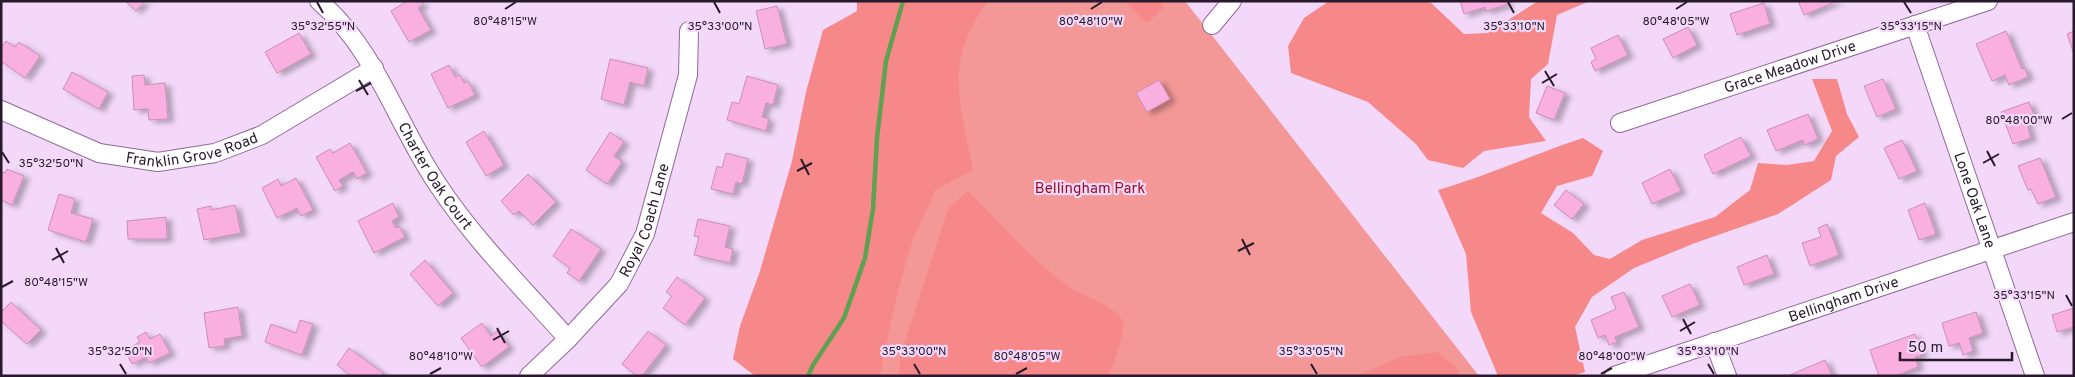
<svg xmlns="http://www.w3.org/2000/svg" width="2075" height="377" font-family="Overpass,sans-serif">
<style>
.green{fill:#f39897}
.forest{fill:#f68889}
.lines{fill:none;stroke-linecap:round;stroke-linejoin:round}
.stream{stroke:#5ea14f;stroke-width:4.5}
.building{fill:#faafe1;stroke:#c98fb5;filter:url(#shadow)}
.minor-casing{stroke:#91699a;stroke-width:20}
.minor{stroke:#fff;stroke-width:18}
.ticks{fill:none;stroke:#29192d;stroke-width:2}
.labels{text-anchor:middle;stroke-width:4.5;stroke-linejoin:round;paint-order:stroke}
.street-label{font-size:15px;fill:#29192d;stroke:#f3d8f9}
.park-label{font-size:15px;fill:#971028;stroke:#f3d8f9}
.ticks-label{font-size:12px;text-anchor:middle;fill:#29192d;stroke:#f3d8f9;stroke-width:4.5;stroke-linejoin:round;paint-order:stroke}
</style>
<defs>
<filter id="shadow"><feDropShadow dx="5.5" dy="3" stdDeviation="2.5" flood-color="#0004"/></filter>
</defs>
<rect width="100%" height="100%" fill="#f3d8f9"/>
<path class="green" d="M953,1H1185L1479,376H805Z"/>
<path class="forest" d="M857,1H988C943,62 960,103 973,170L935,190C928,209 917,227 911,246C897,288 889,332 880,376H755L733,359L740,326L760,271L792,161L806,92L823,30L857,11Z
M1124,1H1160L1163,8L1147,23Z
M1329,1H1429L1464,34L1488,33L1538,1H1590L1557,15L1548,64L1531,79L1529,117L1546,141L1484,151L1463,168L1428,160L1416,144L1368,102L1291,73L1288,46L1304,18Z
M1812,79H1837L1847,114L1859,137L1836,156L1831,180L1778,214L1695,243L1634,268L1592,297L1575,327L1585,372L1572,376H1498L1471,312L1466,254L1438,190C1487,176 1534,154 1583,138L1603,151L1592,176L1557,186L1541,213L1573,233L1594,255L1610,259L1642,240L1715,217L1750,190L1758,163L1787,165L1814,161L1832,131Z
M968,191C1003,225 1030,260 1071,288C1083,296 1117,307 1122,320C1127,332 1113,363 1109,376H899L900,357L948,209Z
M1437,352L1457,368L1460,376H1357L1400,357Z"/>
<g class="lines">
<path class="stream" d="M808,376L813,365L844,318L865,258L873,209L877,138L886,61L903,1"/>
</g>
<path class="building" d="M125,1H145L136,11Z
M407,1H421L423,4L418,8L431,30L409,42L391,11Z
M1460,1H1507L1508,4L1486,11L1485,7L1464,14Z
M1798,1H1837L1804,15Z
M1764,3L1770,24L1737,35L1730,14Z
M777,6L787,44L765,49L756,11Z
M1688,27L1697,45L1673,58L1663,39Z
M2006,31L2022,69L2025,68L2028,77L2009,85L2005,75L1992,81L1976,44Z
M2074,31V54L2067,34Z
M299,33L311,54L277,73L265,52Z
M1618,35L1628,55L1595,71L1591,62L1596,59L1591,48Z
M6,41L15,47L19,42L40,56L25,78L1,61V47Z
M610,59L648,68L644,86L630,82L624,105L601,99Z
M449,65L455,77L460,75L464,83L468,81L475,95L448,108L431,74Z
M72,72L108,92L99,109L63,89Z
M144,75L145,85L165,83L168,119L149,120L148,109L134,110L132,76Z
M747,76L778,85L773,105L766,103L762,117L769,119L766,131L727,120L732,102L739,104Z
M1883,79L1896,109L1877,117L1864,86Z
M1159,80L1170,99L1147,112L1136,93Z
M1547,86L1565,93L1554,120L1536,113Z
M2029,102L2035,118L2026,121L2031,138L2013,144L2001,112Z
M1808,114L1818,139L1805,145L1803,140L1776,151L1767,130Z
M484,131L504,165L486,176L466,142Z
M610,132L624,142L614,156L622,162L607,184L586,170Z
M1741,137L1751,156L1713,174L1704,155Z
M1902,140L1917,171L1899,179L1884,148Z
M350,143L367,173L357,179L353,172L339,180L343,186L335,191L316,157L330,149L333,153Z
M726,153L748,159L742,184L736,182L733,194L711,189L717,166L722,168Z
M2040,158L2056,197L2038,204L2031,189L2028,190L2018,166Z
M7,169L24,176L12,205L1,200V172L5,173Z
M1670,169L1681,191L1652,204L1642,183Z
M528,174L556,202L533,225L519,211L514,215L501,201Z
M296,178L313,210L301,216L297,208L277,218L262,188L278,179L281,186Z
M1566,190L1584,204L1572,219L1554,205Z
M59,194L75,199L71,213L93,219L86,242L48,230Z
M393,203L399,217L392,221L396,228L399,226L405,237L374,253L358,221Z
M1925,203L1936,234L1919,240L1908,210Z
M235,205L241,233L204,240L197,209L211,206V210Z
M166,217L167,239H128L127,221Z
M698,219L730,226L725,247L733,249L730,263L694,255L699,237L694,236Z
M1827,224L1839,255L1810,266L1802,243L1821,237L1818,228Z
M571,229L601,249L579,281L567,273L570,268L553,256Z
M1767,255L1774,274L1744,285L1737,267Z
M425,260L453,293L438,306L410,274Z
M677,277L705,298L685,325L663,308L672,296L666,292Z
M1690,284L1700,305L1672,317L1662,296Z
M1624,292L1639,327L1615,337L1617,342L1609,345L1605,335L1598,338L1591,320L1616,309L1611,297Z
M11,302L41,330L27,344L1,321V312Z
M238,307L242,336L224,339L225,346L209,348L204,313Z
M2074,308V327L2057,332L2052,315Z
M1976,312L1983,333L1969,338L1973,351L1963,355L1959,343L1949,346L1942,323Z
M300,320L313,324L302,355L265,342L271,324L296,333Z
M482,323L491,336L497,331L509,347L482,367L461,338Z
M648,331L666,345L642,376H637L622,364Z
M146,332L150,339L160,334L170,353L149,363L146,357L132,364L125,350L140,342L137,337Z
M1915,334L1922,355L1915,357L1918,367L1895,376H1879L1870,350Z
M349,348L383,373L382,376H351L337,365Z
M1825,360L1832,376H1791L1790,375Z"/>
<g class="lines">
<defs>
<g id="minor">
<path id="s1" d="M319,1C377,51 396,123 438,185C475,241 524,289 568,339"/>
<path d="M1212,25L1232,1"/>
<path id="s2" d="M1915,25L2035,376"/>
<path id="s3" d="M1,110L99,153L158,162L215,153L262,135L374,68"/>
<path id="s4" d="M1620,123L1988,1"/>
<path d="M1714,342L1727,376"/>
<path id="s5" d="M529,376L568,339L619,284L645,234L688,75L689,31"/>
<path id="s6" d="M1614,376L2074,222"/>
</g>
</defs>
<use href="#minor" class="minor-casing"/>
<use href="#minor" class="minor"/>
</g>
<path class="ticks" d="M317,2L323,13M714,2L720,13M1508,2L1514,13M1904,2L1911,13M505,9L516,2M1091,9L1102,2M1676,9L1687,2M1545,71L1554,86M359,80L368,95M1542,83L1557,74M356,91L371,83M2062,119L2072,113M1987,151L1995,166M2,152L9,163M801,159L809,175M1983,163L1999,154M797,171L812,163M1242,239L1250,255M56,248L64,263M1238,251L1254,243M52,260L68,251M2,287L13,281M2066,295L2072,306M1683,319L1691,334M497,328L505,343M1680,331L1695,322M493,340L509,331M120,364L126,374M914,364L920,374M1311,364L1317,374M1708,364L1714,374M430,374L441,368M1016,374L1027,368M1601,374L1612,368"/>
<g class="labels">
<g class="street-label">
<text dy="5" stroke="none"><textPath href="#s4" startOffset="179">Grace Meadow Drive</textPath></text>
<text dy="5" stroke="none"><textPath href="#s3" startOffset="202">Franklin Grove Road</textPath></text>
<text dy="5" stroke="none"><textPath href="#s1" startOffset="211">Charter Oak Court</textPath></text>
<text dy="5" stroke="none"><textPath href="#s2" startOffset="185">Lone Oak Lane</textPath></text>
<text dy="5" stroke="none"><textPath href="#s5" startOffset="198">Royal Coach Lane</textPath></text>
<text dy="5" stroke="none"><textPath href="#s6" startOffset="242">Bellingham Drive</textPath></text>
</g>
<g class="park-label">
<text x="1090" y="193">Bellingham Park</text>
</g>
</g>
<g class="ticks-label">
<text x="505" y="25">80°48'15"W</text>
<text x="1091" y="25">80°48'10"W</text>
<text x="1676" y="25">80°48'05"W</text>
<text x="323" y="30">35°32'55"N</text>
<text x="720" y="30">35°33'00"N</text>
<text x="1514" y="30">35°33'10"N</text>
<text x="1911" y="30">35°33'15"N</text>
<text x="2019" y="124">80°48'00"W</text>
<text x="51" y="167">35°32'50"N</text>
<text x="56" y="286">80°48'15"W</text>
<text x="2024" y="299">35°33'15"N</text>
<text x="120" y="355">35°32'50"N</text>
<text x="914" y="355">35°33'00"N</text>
<text x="1311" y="355">35°33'05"N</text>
<text x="1708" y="355">35°33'10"N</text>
<text x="441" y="360">80°48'10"W</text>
<text x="1027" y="360">80°48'05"W</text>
<text x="1612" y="360">80°48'00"W</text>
</g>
<rect width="2075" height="377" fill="none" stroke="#29192d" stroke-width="5"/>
<path d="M1900 352v8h112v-8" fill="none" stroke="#29192d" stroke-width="2.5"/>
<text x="1908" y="352" font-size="15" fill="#29192d" stroke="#f3d8f9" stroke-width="4" paint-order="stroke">50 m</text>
</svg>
